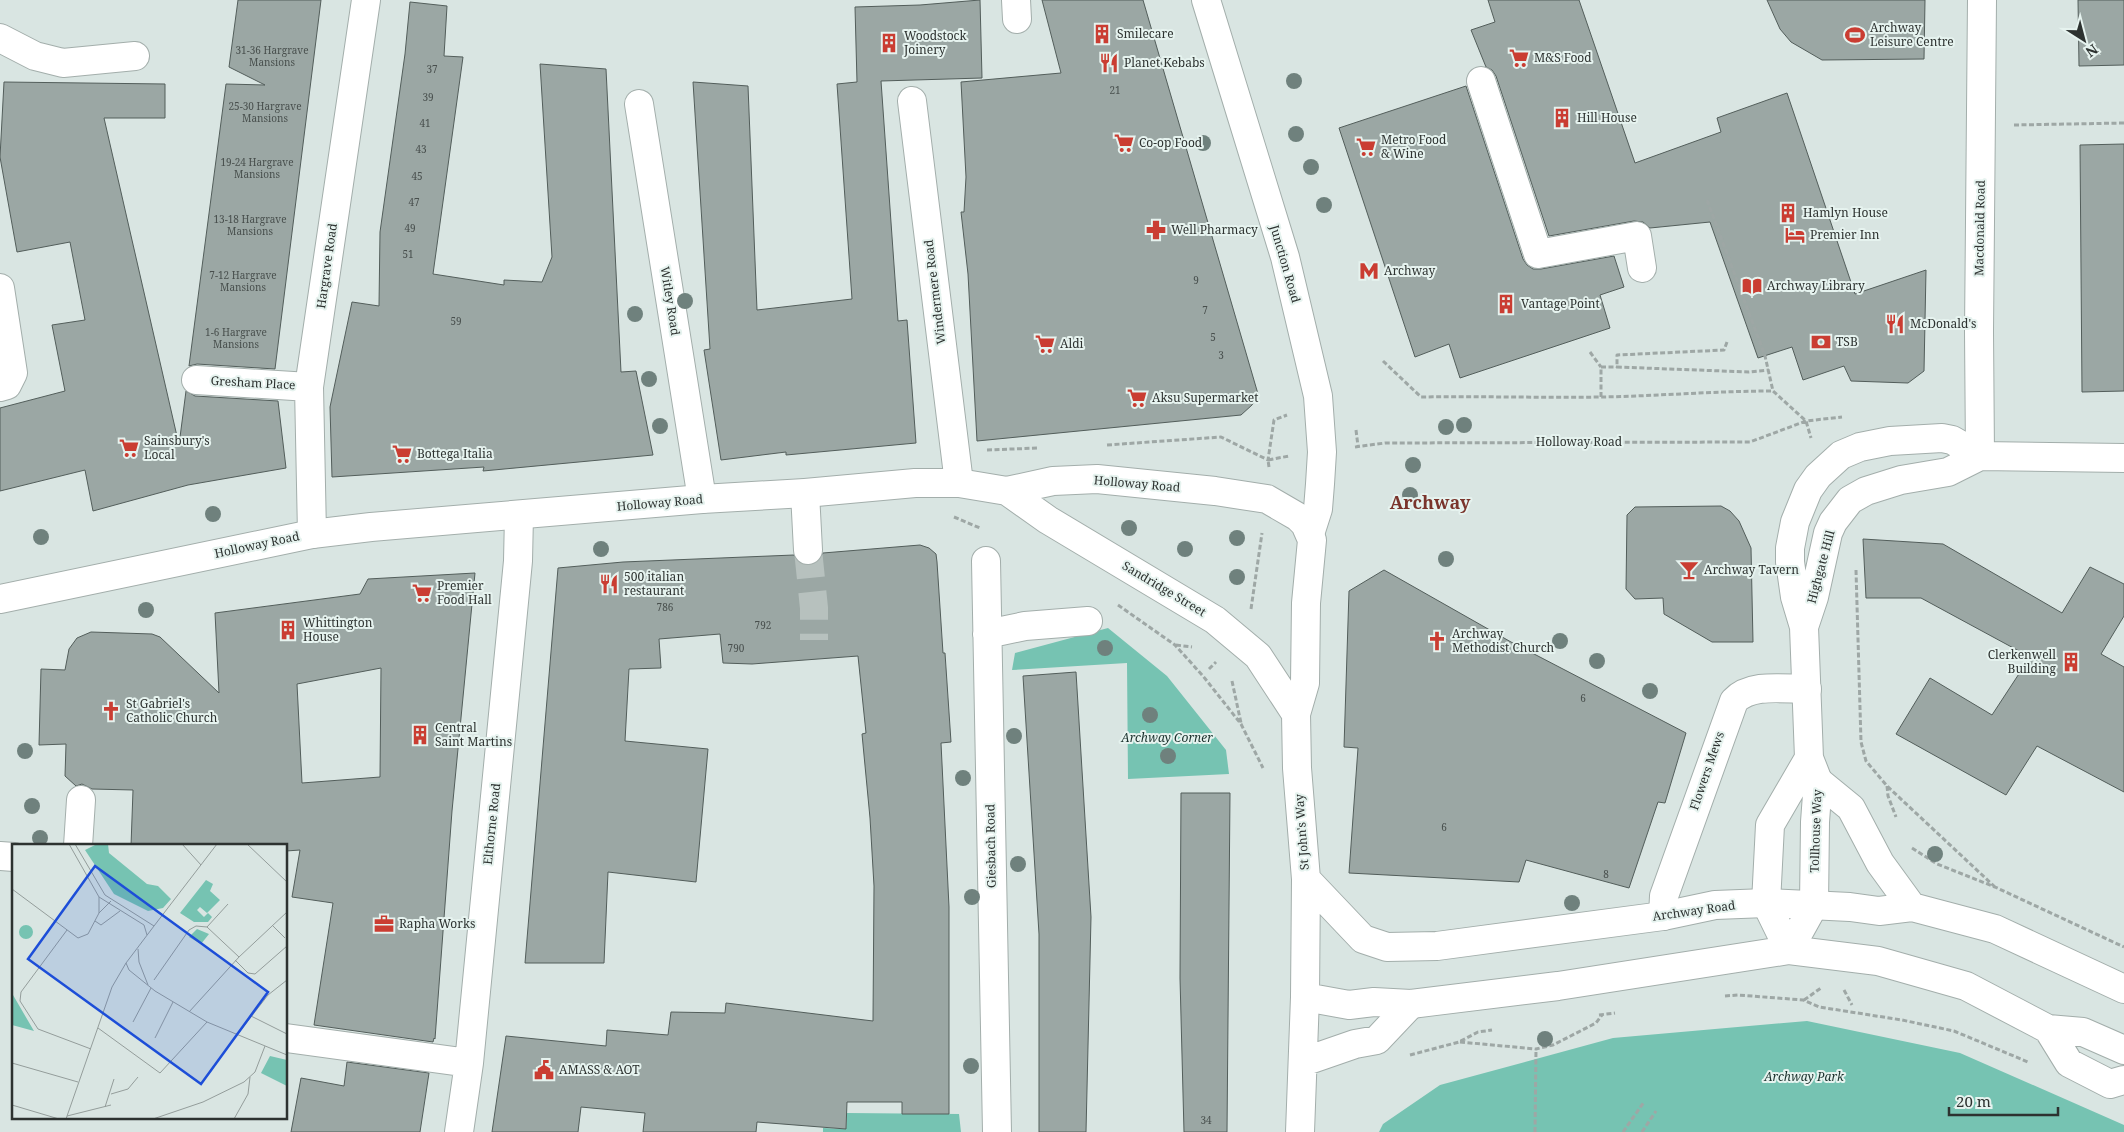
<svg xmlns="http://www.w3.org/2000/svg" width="2124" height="1132" font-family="'Noto Serif',serif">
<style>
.green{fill:#76c3b2}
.building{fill:#9ba7a4;stroke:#535e5b;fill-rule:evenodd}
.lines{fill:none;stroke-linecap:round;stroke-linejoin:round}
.minor-tunnel{stroke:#b7c1be;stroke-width:28;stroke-dasharray:28 14;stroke-linecap:butt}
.minor-casing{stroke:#a3aeab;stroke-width:30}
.major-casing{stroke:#a3aeab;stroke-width:30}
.highway-casing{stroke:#a3aeab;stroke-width:30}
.path{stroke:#9ea7a5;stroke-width:3;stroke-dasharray:5 2.5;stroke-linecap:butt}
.minor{stroke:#fff;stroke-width:28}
.major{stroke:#fff;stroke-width:28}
.highway{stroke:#fff;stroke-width:28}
.tree{fill:#6f817d}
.labels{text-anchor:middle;stroke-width:4;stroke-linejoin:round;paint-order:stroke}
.number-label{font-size:10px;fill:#484f4d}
.poi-label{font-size:12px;fill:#2d3230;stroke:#e6f3ef;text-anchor:start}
.street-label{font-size:12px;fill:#2d3230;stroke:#e6f3ef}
.park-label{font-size:12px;font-style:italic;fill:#192f2b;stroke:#e6f3ef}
.district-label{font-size:18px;font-weight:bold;fill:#7a342c;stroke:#e6f3ef}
.inset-road{fill:none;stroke:#949d9b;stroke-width:1}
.view{fill:#1d4ed8;fill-opacity:0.15;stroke:#1d4ed8;stroke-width:2.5}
.inset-edge{fill:none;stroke:#2d3230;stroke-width:2.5}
</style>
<rect width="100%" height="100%" fill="#d9e5e2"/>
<path class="green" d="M1108,628L1167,676L1226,750L1229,774L1128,779L1127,663L1012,670L1015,653Z
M1807,1021L1960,1053L2124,1125V1132H1379L1383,1124L1440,1085L1613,1038Z
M847,1113L959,1114L961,1132H823V1128L846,1129Z"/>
<path class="building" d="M238,0H321L275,369L197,364L189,366L226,84L265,85L229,67Z
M980,0L982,78L881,81L898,321L907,320L916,443L786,455V452L721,460L704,350L710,349L693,82L748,86L757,310L852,299L837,84L857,82L855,7L920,5Z
M1042,0H1143L1258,394L1252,405L1241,415L977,441L968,274L961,212H964L966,177L961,82L1061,73Z
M1488,0H1579L1635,163L1721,132L1717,118L1787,93L1855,294L1926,270L1924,371L1908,383L1851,381L1844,366L1803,380L1792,347L1758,358L1710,222L1650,228L1643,222L1634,221L1549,236L1496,76L1492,70L1486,67L1471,30L1495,22Z
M1767,0H1925L1924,59L1822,60L1791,42L1780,29Z
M2078,0H2124V65L2079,66Z
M410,2L447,6L444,56L463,57L433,274L504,285V280L542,282L552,257L540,64L606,69L621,372L636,371L653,455L483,471L484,467L332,477L330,407L352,302L379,306L380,232L405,54Z
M4,82L165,84V118H104L179,445L186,391L195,396L278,401L286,468L188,485L93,511L85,470L0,491V408L65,391L52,325L85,320L70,242L17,252L0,157Z
M1466,86L1523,259L1527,265L1533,269H1541L1614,256L1624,287L1600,295L1610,328L1460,378L1449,344L1415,357L1339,128Z
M2124,144V391L2082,392L2080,145Z
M1721,506L1730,511L1739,521L1751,548L1753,642H1712L1664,614L1663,598L1635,599L1626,589L1627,515L1635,507Z
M1863,539L1943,544L2062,613L2090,567L2124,584V616L2101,654L2124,667V792L2037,746L2006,795L1896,734L1930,678L1992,715L2030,657L1921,598H1866Z
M920,545L929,548L936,554L937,562L943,653H945L951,742L941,743L949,907V1114H902V1102H847L846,1129L757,1122L756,1132H643L645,1113L581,1107L578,1132H492L506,1036L606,1046L607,1030L668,1035L671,1012L725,1013L726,1003L873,1021L874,886L870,818L862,734L866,733L858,656L752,664L723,663L720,634L659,639L661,668L629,669L625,741L708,749L696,882L608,872L604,963H525L558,568L623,562L794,555L800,564L809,566L817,563L823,553Z
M1384,570L1511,642L1686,733L1665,803L1658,802L1629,888L1526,860L1519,882L1349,873L1358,748L1344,747L1349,591Z
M475,573L452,811L435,1039L434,1038L433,1042L314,1025L333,903L292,897L300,850L286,851V846H131L133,790L92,789L82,784L76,786L65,776L66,744L39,745L41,669L65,670L69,649L77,638L91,632L152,634L160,637L219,693L215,613L360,594L368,579ZM381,668L380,777L302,783L297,684Z
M1076,672L1091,917L1086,1132H1039V934L1023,676Z
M1181,793H1230L1227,1132H1184L1180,978Z
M347,1062L429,1073L420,1132H291L301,1078L344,1086Z"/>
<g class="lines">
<path class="minor-tunnel" d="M808,550L814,608V640"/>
<defs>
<path id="minor" d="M1016,0L1017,19
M0,38L35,56L63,63L135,56
M1481,81L1538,254L1637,236L1642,268
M912,101L959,483
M639,104L702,499
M0,288L13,373L7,385L0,387
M196,380L309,387
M1980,456L1979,332L1982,0
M805,493L808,550
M312,534L309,387L366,0
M986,561L997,1132
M987,634L1025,626L1088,621
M78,846L81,800
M0,856L14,857
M1663,916L1664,896L1734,701C1751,683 1783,689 1807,689
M286,1038L469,1063
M1303,1062L1355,1044L1377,1040L1411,1004
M459,1132L469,1063L518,561L519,515
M1300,1132L1305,997"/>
<path id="major" d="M1206,0L1285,257L1318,396L1322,452L1320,484L1318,509L1310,534
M1804,627L1814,597L1828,533L1833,522L1850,500L1866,491L1901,480L1948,472L1980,456
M1789,950L1814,905L1815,822L1818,781L1809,758L1804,627L1795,597L1790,562V548L1795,522L1808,490L1818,476L1841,455L1860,447L1890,441L1942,438L1952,440L1980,456L2124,458
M1789,950L1766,903L1770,825L1809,758"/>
<path id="highway" d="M1007,491L1048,520L1215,620L1258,656L1296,714
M0,599L312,534L371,527L702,499L805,493L915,483H959L1007,491L1053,481L1097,479L1215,491L1267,499L1298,517L1305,524L1312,540L1306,603L1305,683L1296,714L1297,768L1306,879L1305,997L1349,1005L1374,1002L1411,1004L1558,986L1789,950L1878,961L1966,986L2048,1029L2083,1032L2124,1050
M1818,781L1851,808L1880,863L1912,907
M1306,879L1363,939L1387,947L1437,946L1663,916L1715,905L1766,903L1850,907L1879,911L1912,907L1995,929L2124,989
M2048,1029L2069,1063L2110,1084L2124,1080"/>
</defs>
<use href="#minor" class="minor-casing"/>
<use href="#major" class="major-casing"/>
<use href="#highway" class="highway-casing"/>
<path class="path" d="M2014,125L2124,123
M1707,200L1765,356L1773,391L1806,421L1811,438
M1727,342L1724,350L1617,355V367L1749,372L1769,370
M1590,352L1601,367
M1383,361L1421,397C1481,396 1541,398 1601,397C1658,396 1715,391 1773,391
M1601,397V367H1617
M1356,430L1358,446
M1107,445L1221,437L1268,460L1274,420L1287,415
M1355,447L1385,443L1750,442L1806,421L1842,417
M987,450L1038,448
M1269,467L1268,460L1289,456
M954,517L980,528
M1856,570L1861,742L1866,761L1887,786L1995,887
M1118,605L1175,645L1203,676L1241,724L1263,768
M1251,609L1262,533
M1176,645L1192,647
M1209,669L1216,662
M1232,681L1241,723
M1887,786L1888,796L1896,817
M1912,848L1937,864L1995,887L2124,947
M1844,990L1852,1005
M1725,996L1738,995L1803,1000L1819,1007L1902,1020L1954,1031L2028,1062
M1804,1000L1821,988
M1599,1015L1615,1013
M1460,1042L1536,1049L1553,1045L1596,1023L1602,1015
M1410,1055L1459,1042L1478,1032L1492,1030
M1535,1132L1536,1049
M1623,1132L1644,1102
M1642,1132L1656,1111"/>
<use href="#minor" class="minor"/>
<use href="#major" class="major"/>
<use href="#highway" class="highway"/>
</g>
<g class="tree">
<circle cx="1294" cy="81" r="8"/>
<circle cx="1296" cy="134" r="8"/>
<circle cx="1203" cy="143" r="8"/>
<circle cx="1311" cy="167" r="8"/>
<circle cx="1324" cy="205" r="8"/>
<circle cx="685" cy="301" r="8"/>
<circle cx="635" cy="314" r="8"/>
<circle cx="649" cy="379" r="8"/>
<circle cx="1464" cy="425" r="8"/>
<circle cx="660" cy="426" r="8"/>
<circle cx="1446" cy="427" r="8"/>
<circle cx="1413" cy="465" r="8"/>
<circle cx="1410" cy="495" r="8"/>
<circle cx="213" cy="514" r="8"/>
<circle cx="1129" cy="528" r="8"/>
<circle cx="41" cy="537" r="8"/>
<circle cx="1237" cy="538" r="8"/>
<circle cx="601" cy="549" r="8"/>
<circle cx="1185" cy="549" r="8"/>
<circle cx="1446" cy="559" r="8"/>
<circle cx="1237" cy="577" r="8"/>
<circle cx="146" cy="610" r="8"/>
<circle cx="1560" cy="641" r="8"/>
<circle cx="1105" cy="648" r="8"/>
<circle cx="1597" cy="661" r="8"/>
<circle cx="1650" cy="691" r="8"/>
<circle cx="1150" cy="715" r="8"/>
<circle cx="1014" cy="736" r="8"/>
<circle cx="25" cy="751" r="8"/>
<circle cx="1168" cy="756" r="8"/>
<circle cx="963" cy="778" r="8"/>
<circle cx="32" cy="806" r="8"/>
<circle cx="40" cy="838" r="8"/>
<circle cx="1935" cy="854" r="8"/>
<circle cx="1018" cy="864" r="8"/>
<circle cx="972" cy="897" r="8"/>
<circle cx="1572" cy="903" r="8"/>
<circle cx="1545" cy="1039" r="8"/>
<circle cx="971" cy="1066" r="8"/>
</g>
<defs>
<symbol id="building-bare" viewBox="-9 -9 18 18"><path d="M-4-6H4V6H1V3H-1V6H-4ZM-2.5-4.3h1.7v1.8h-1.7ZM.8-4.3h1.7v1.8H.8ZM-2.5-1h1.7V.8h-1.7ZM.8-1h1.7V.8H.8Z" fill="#ca3d32" stroke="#e6f3ef" stroke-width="2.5" paint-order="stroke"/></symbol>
<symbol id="stadium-bare" viewBox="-9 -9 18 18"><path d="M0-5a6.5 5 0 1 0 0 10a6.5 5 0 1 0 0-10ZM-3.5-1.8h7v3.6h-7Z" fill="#ca3d32" stroke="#e6f3ef" stroke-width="2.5" paint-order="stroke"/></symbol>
<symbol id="supermarket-bare" viewBox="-9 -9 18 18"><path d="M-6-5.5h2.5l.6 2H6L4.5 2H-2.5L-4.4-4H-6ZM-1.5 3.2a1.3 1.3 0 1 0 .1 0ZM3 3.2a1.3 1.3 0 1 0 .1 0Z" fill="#ca3d32" stroke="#e6f3ef" stroke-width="2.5" paint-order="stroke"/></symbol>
<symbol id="restaurant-bare" viewBox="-9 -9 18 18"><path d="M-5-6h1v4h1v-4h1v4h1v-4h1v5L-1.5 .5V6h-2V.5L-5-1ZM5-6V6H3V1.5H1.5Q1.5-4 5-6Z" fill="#ca3d32" stroke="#e6f3ef" stroke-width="2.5" paint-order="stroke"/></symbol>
<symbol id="pharmacy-bare" viewBox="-9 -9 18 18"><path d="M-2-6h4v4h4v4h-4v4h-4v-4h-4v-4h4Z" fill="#ca3d32" stroke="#e6f3ef" stroke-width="2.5" paint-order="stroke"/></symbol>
<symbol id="hotel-bare" viewBox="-9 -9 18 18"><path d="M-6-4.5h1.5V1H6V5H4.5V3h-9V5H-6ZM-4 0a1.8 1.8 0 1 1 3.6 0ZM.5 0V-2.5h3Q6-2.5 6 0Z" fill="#ca3d32" stroke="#e6f3ef" stroke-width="2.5" paint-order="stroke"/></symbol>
<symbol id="metro-bare" viewBox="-9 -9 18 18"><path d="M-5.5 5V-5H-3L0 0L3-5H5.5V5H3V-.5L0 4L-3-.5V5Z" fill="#ca3d32" stroke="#e6f3ef" stroke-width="2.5" paint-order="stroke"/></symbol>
<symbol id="library-bare" viewBox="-9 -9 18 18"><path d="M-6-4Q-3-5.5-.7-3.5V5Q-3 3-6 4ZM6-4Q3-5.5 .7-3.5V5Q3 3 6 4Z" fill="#ca3d32" stroke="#e6f3ef" stroke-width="2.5" paint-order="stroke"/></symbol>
<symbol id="bank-bare" viewBox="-9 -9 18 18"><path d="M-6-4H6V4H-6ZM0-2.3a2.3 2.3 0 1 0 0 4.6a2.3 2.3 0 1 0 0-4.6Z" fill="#ca3d32" stroke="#e6f3ef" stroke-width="2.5" paint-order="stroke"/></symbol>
<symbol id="bar-bare" viewBox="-9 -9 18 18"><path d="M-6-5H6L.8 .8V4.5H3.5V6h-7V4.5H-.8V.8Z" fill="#ca3d32" stroke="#e6f3ef" stroke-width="2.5" paint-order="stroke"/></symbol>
<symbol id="church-bare" viewBox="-9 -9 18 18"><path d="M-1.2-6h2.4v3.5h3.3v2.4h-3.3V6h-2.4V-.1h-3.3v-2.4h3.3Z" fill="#ca3d32" stroke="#e6f3ef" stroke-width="2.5" paint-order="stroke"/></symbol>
<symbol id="office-bare" viewBox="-9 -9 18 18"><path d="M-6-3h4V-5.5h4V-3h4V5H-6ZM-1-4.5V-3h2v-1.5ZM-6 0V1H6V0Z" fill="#ca3d32" stroke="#e6f3ef" stroke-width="2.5" paint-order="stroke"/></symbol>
<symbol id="civic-bare" viewBox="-9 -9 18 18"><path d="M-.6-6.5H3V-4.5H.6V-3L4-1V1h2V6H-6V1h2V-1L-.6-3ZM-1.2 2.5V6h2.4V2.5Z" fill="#ca3d32" stroke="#e6f3ef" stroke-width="2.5" paint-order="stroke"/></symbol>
</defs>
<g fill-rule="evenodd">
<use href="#building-bare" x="1088" y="20" width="28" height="28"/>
<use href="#stadium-bare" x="1841" y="21" width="28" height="28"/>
<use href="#building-bare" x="875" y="29" width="28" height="28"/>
<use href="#supermarket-bare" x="1505" y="44" width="28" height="28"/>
<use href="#restaurant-bare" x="1095" y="49" width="28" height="28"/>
<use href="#building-bare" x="1548" y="104" width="28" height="28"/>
<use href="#supermarket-bare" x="1110" y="129" width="28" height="28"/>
<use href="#supermarket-bare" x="1352" y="133" width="28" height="28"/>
<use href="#building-bare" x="1774" y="199" width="28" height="28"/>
<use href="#pharmacy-bare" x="1142" y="216" width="28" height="28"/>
<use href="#hotel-bare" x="1781" y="221" width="28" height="28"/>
<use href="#metro-bare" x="1355" y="257" width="28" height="28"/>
<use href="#library-bare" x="1738" y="272" width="28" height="28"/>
<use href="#building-bare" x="1492" y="290" width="28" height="28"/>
<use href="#restaurant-bare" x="1881" y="310" width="28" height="28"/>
<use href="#bank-bare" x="1807" y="328" width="28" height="28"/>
<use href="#supermarket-bare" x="1031" y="330" width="28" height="28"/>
<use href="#supermarket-bare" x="1123" y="384" width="28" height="28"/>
<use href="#supermarket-bare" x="115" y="434" width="28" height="28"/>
<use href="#supermarket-bare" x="388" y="440" width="28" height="28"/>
<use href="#bar-bare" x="1675" y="556" width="28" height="28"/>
<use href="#restaurant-bare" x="595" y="570" width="28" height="28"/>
<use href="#supermarket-bare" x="408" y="579" width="28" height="28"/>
<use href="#building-bare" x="274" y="616" width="28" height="28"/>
<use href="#church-bare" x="1423" y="627" width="28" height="28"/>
<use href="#building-bare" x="2057" y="648" width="28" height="28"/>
<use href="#church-bare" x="97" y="697" width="28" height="28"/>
<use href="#building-bare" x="406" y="721" width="28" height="28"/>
<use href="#office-bare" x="370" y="910" width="28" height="28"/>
<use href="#civic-bare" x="530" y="1056" width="28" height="28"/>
</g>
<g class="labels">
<g class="number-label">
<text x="272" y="54">31-36 Hargrave<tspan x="272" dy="12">Mansions</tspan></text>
<text x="432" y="73">37</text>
<text x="1115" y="94">21</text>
<text x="428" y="101">39</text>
<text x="265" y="110">25-30 Hargrave<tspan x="265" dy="12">Mansions</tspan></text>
<text x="425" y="127">41</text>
<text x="421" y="153">43</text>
<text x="257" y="166">19-24 Hargrave<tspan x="257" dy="12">Mansions</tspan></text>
<text x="417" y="180">45</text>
<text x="414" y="206">47</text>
<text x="250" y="223">13-18 Hargrave<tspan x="250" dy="12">Mansions</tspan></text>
<text x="410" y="232">49</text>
<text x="408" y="258">51</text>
<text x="243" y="279">7-12 Hargrave<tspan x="243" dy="12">Mansions</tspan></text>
<text x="1196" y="284">9</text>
<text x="1205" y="314">7</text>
<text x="456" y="325">59</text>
<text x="236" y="336">1-6 Hargrave<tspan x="236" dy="12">Mansions</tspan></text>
<text x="1213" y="341">5</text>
<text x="1221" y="359">3</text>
<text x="665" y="611">786</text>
<text x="763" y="629">792</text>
<text x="736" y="652">790</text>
<text x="1583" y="702">6</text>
<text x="1444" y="831">6</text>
<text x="1606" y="878">8</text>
<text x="1206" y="1124">34</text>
</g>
<g class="poi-label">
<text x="1870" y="32">Archway<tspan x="1870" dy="14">Leisure Centre</tspan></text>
<text x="1117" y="38">Smilecare</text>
<text x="904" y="40">Woodstock<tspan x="904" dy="14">Joinery</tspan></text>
<text x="1534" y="62">M&amp;S Food</text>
<text x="1124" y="67">Planet Kebabs</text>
<text x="1577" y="122">Hill House</text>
<text x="1381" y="144">Metro Food<tspan x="1381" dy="14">&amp; Wine</tspan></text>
<text x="1139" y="147">Co-op Food</text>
<text x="1803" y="217">Hamlyn House</text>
<text x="1171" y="234">Well Pharmacy</text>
<text x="1810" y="239">Premier Inn</text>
<text x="1384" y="275">Archway</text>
<text x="1767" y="290">Archway Library</text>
<text x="1521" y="308">Vantage Point</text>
<text x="1910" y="328">McDonald's</text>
<text x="1836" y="346">TSB</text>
<text x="1060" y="348">Aldi</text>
<text x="1152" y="402">Aksu Supermarket</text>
<text x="144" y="445">Sainsbury's<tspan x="144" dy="14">Local</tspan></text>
<text x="417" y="458">Bottega Italia</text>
<text x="1704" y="574">Archway Tavern</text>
<text x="624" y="581">500 italian<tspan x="624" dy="14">restaurant</tspan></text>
<text x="437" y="590">Premier<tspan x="437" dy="14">Food Hall</tspan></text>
<text x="303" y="627">Whittington<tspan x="303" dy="14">House</tspan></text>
<text x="1452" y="638">Archway<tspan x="1452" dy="14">Methodist Church</tspan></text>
<text x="2056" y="659" text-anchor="end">Clerkenwell<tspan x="2056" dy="14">Building</tspan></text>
<text x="126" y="708">St Gabriel's<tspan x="126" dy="14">Catholic Church</tspan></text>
<text x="435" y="732">Central<tspan x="435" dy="14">Saint Martins</tspan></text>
<text x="399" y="928">Rapha Works</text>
<text x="559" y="1074">AMASS &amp; AOT</text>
</g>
<g class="street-label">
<text transform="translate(1980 228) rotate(-89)" y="4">Macdonald Road</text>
<text transform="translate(1285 264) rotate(74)" y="4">Junction Road</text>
<text transform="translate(327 266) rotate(-82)" y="4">Hargrave Road</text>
<text transform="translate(935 292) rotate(-97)" y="4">Windermere Road</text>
<text transform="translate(670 301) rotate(81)" y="4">Witley Road</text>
<text transform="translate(253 383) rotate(3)" y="4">Gresham Place</text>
<text x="1579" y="446">Holloway Road</text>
<text transform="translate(1137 484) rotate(5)" y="4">Holloway Road</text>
<text transform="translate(660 503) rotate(-5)" y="4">Holloway Road</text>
<text transform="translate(257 545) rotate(-12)" y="4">Holloway Road</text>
<text transform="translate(1821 567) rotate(-75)" y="4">Highgate Hill</text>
<text transform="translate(1164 589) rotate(31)" y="4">Sandridge Street</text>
<text transform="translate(1707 771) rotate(-71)" y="4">Flowers Mews</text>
<text transform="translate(492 824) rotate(-84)" y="4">Elthorne Road</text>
<text transform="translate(1816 831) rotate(-88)" y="4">Tollhouse Way</text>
<text transform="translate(1302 832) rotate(-94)" y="4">St John's Way</text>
<text transform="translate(991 846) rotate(-91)" y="4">Giesbach Road</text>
<text transform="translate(1694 911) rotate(-8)" y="4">Archway Road</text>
</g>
<g class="park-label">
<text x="1167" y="742">Archway Corner</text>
<text x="1804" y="1081">Archway Park</text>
</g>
<g class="district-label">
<text x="1430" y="509">Archway</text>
</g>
</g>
<g transform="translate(12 844)">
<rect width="275" height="275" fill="#d9e5e2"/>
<path d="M85,0H96L97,9L135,40L146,42L159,55L151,64L136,67L102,50L73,6ZM194,36L201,40L198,47L208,56L195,69L188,63L185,66L192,73L196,69L200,73L196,78H182L168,69ZM7 88a7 7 0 1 1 14 0a7 7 0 1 1-14 0ZM185,85L197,90L189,100L177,93ZM0,151H1L22,187L0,181ZM258,212L275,216V242L249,229Z" fill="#76c3b2"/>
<path class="inset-road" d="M57,0L87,53L132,81L135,91M63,0L93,51L142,82L114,119L117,126L143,147L195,178L275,211M170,0L189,21M235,0L275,38M0,45L66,94L76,90L87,69L99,57M87,53V69M83,77L89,81L108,67M260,81L273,94M142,82L205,0M195,83L227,113M195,83L216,60M55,86L9,148L8,157L26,185L79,205M126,105L127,118L136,141M223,116L236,129L243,130L275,102M142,136L177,86L184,82L195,83M177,168L227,113L275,68M239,172L275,190M121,178L139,144M86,184L148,229L195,178M225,191L256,151L275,136M143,194L161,158M0,219L66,238M99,250L116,245L126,233M0,261L47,275M93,263L102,235M55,272L99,261M54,275L100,143L114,119M141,275L191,258L232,238L243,228L253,202M222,275L236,250L238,233"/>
<path class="view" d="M83,22L256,148L189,240L16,115Z"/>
<rect width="275" height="275" class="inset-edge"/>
</g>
<g transform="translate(2084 40) rotate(144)" stroke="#e6f3ef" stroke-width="4" paint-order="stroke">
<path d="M0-4L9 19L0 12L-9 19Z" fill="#2d3230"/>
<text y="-8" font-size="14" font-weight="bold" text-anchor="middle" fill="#2d3230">N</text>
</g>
<path d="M1949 1107v8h109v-8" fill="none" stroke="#2d3230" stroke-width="2.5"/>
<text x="1956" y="1107" font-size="15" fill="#2d3230" stroke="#e6f3ef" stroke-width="4" paint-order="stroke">20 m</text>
</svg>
